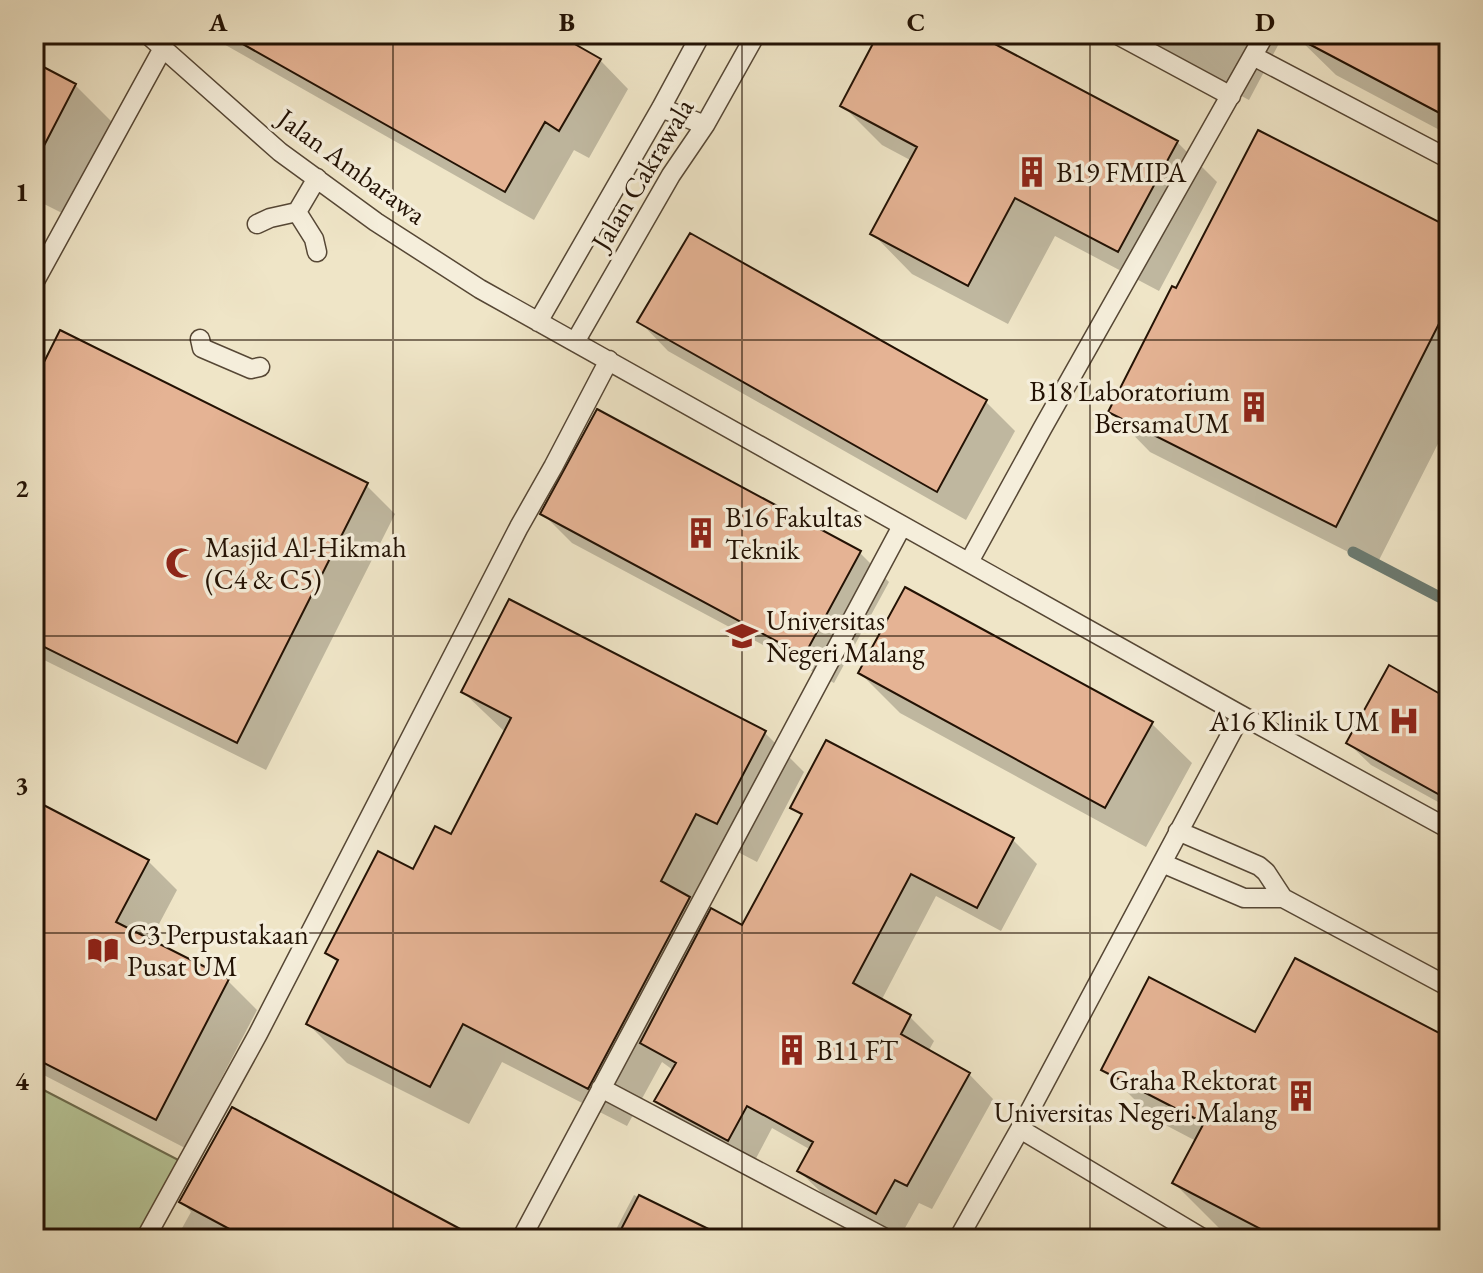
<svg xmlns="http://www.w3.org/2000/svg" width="1483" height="1273" font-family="'EB Garamond',serif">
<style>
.green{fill:#b7c597;stroke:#6d6c4e;stroke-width:2}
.shadow{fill:#0003}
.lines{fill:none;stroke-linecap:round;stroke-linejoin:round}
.stream{stroke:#6a7a71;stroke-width:11}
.building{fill:#e5b394;stroke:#231204;stroke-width:2}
.lane-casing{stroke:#564735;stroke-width:21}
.lane{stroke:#f5eedb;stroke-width:18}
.grid{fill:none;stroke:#231204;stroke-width:2;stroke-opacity:0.55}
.labels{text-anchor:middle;stroke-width:7;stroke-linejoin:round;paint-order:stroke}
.street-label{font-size:28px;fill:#231204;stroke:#f5eedb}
.poi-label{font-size:28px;fill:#231204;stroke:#f5eedb;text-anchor:start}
.neatline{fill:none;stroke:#231204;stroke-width:3}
.grid-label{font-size:26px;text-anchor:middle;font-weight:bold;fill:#231204}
</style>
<rect width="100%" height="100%" fill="#efe5c7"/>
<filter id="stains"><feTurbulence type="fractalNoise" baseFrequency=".0025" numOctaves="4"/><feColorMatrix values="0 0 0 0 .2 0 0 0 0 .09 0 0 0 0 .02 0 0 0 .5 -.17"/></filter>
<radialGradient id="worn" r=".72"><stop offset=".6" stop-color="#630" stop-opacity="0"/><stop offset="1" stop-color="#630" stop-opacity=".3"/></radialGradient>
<path class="green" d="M34,1085L186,1164L145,1239H34Z"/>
<path class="shadow" d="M206,34H553L600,60L628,89L589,158L574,150L534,220Z
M881,34H972L1177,142L1217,182L1159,291L1055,236L1008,324L912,274L873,234L912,161L882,145L842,105Z
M1125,34H1284L1249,100Z
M1297,34H1449V135L1336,75L1296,36Z
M34,65L75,85L115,125L68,216L34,199Z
M1449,229V422L1376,566L1150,452L1111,412Z
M691,235L986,402L1015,431L966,520L668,351L640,322Z
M34,386L366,485L395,514L266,770L34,655Z
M598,412L860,553L889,582L834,683L572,543L543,514Z
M906,590L1152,724L1192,763L1146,847L900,713L860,673Z
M463,692L765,733L804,772L757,862L736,851L704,913L708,918L743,928L802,817L793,807L1013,840L1037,864L1001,931L936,896L881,1001L910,1017L934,1041L928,1052L969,1074L993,1099L932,1209L919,1203L900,1237L824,1195L799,1171L811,1150L772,1128L753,1164L681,1125L657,1100L673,1070L662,1062L627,1126L502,1062L469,1124L347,1063L308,1024L339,964L327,953L451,837L506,733Z
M1449,701V808L1371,765L1348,743Z
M34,802L148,861L177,890L150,941L228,981L257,1010L185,1148L34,1070Z
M1256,1035L1449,1040V1239H1237L1224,1233L1174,1183L1196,1141L1154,1119L1104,1069Z
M634,1195L697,1226L710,1239H611Z
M182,1202L475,1239H176L191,1212Z"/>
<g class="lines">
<path class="stream" d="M1353,552L1449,602"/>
</g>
<path class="building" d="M225,34H557L601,59L559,131L545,122L505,192Z
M878,34H976L1178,141L1118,252L1015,198L968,286L870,234L917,147L840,106Z
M1290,34H1449V118Z
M34,62L76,84L34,165Z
M1258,130L1449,227V304L1336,527L1108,412L1172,286L1176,288Z
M690,233L987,400L937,492L637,322Z
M60,330L368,483L237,743L34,642V382Z
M597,409L861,551L804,656L540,514Z
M905,587L1153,722L1105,808L858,673Z
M509,599L766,731L717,824L696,814L661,881L690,897L588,1089L463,1024L430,1087L306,1024L338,960L325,953L378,851L413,869L435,826L451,834L511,718L461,692Z
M1389,665L1449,699V800L1346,743Z
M826,740L1014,838L977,908L911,874L853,983L911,1015L901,1034L970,1073L907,1186L895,1180L876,1214L797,1171L813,1142L747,1106L728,1141L654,1101L676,1063L640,1043L711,908L742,925L802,814L790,808Z
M34,800L149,860L116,922L229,979L156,1120L34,1058Z
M1295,958L1449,1038V1239H1280L1172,1183L1204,1123L1101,1070L1149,977L1255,1032Z
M232,1107L479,1239H248L179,1202Z
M639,1195L729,1239H616Z"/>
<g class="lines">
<defs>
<path id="lane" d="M147,34L280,152L376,222L480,289L1241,715L1449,829
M1116,34L1231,96
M1253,56L1449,159
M661,108L705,125
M297,212L314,239L317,252
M257,224L270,218L297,212L317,178
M34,283L163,48
M538,322L661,108L701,34
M200,339L202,348L251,369L260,367
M575,342L671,175L705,125L756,34
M969,562L1042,429L1265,34
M1178,831L1259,866L1266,872L1283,898L1449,987
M1162,863L1244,898H1283
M601,1088L887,1239
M1020,1129L1204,1239
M145,1239L258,1034L519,527L553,467L609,360
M521,1239L902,526
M958,1239L1020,1129L1241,715"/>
</defs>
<use href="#lane" class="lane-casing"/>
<use href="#lane" class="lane"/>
</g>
<path class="grid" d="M393,34V1239M742,34V1239M1090,34V1239M34,340H1449M34,636H1449M34,933H1449"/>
<defs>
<symbol id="building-bare" viewBox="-9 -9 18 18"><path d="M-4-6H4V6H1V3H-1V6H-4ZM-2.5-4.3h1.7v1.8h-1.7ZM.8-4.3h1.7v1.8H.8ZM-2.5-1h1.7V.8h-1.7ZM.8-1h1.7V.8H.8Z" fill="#8f2418" stroke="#f5eedb" stroke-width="2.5" paint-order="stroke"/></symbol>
<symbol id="mosque-bare" viewBox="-9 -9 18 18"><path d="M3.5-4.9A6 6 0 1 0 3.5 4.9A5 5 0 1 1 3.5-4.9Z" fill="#8f2418" stroke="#f5eedb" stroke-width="2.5" paint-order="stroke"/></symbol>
<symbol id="university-bare" viewBox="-9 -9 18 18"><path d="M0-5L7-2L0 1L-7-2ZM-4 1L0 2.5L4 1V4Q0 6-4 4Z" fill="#8f2418" stroke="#f5eedb" stroke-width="2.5" paint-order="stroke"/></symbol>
<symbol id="hospital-bare" viewBox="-9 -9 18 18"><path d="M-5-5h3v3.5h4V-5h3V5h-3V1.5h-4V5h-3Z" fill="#8f2418" stroke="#f5eedb" stroke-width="2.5" paint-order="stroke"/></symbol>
<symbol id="library-bare" viewBox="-9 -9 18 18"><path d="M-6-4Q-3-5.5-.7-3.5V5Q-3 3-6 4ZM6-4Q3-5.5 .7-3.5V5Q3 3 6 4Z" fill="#8f2418" stroke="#f5eedb" stroke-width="2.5" paint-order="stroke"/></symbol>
</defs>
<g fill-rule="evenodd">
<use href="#building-bare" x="1010" y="150" width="44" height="44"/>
<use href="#building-bare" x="1232" y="385" width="44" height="44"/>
<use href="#building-bare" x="679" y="511" width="44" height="44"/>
<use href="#mosque-bare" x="159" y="541" width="44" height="44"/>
<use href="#university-bare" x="720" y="614" width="44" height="44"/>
<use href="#hospital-bare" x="1382" y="699" width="44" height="44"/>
<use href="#library-bare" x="81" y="928" width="44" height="44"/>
<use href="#building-bare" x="770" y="1028" width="44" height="44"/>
<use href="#building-bare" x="1279" y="1074" width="44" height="44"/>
</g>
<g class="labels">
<g class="street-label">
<text transform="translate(352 166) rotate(36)" y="10">Jalan Ambarawa</text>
<text transform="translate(642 174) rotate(-59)" y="10">Jalan Cakrawala</text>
</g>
<g class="poi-label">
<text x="1056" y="182">B19 FMIPA</text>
<text x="1230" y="401" text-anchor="end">B18 Laboratorium<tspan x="1230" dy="32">BersamaUM</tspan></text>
<text x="725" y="527">B16 Fakultas<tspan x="725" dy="32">Teknik</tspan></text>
<text x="205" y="557">Masjid Al-Hikmah<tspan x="205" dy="32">(C4 &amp; C5)</tspan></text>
<text x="766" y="630">Universitas<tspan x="766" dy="32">Negeri Malang</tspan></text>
<text x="1380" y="731" text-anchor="end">A16 Klinik UM</text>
<text x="127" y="944">C3 Perpustakaan<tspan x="127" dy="32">Pusat UM</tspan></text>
<text x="816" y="1060">B11 FT</text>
<text x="1277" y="1090" text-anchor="end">Graha Rektorat<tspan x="1277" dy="32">Universitas Negeri Malang</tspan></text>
</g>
</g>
<rect width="1483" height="1273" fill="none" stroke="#efe5c7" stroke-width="88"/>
<rect x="44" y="44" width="1395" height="1185" class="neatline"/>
<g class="grid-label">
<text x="218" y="31">A</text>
<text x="567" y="31">B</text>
<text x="916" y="31">C</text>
<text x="1265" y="31">D</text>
<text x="22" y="201">1</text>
<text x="22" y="497">2</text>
<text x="22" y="794">3</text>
<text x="22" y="1090">4</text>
</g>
<rect width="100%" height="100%" filter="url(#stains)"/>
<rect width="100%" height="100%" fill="url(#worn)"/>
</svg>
